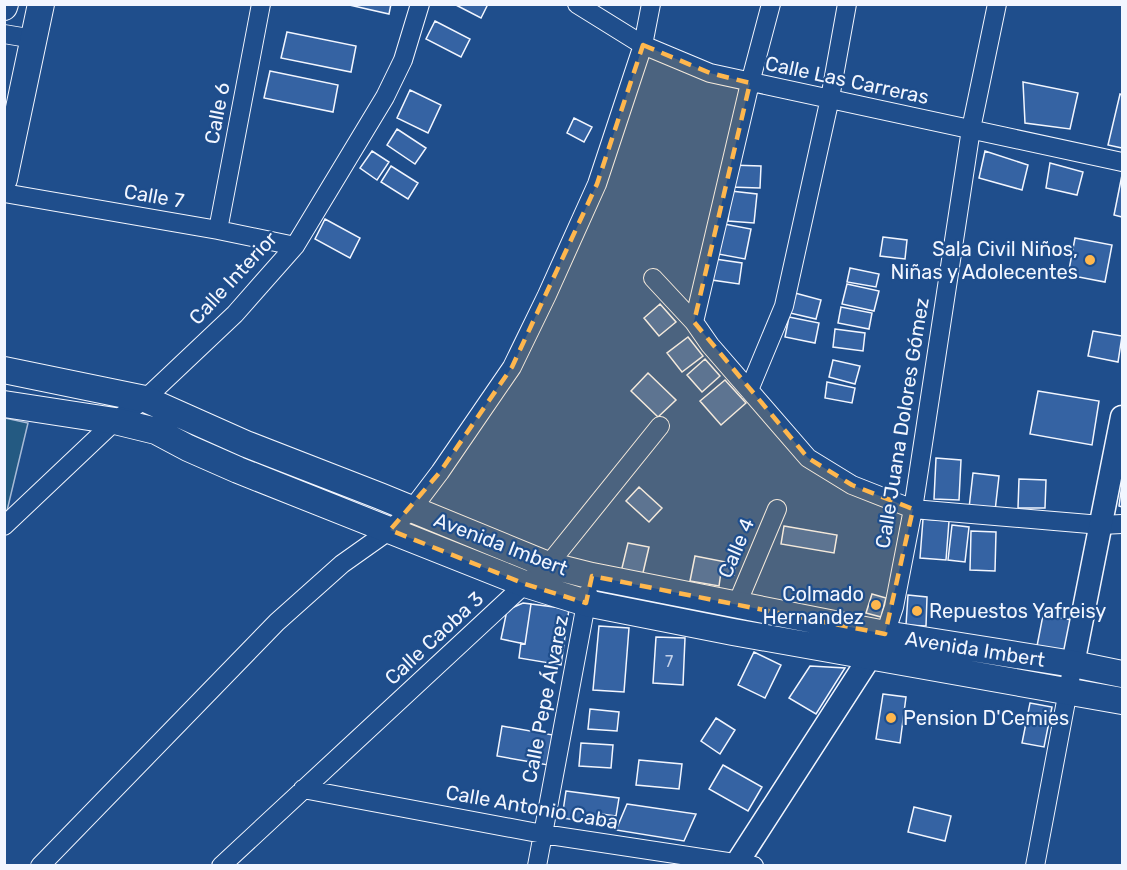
<svg xmlns="http://www.w3.org/2000/svg" width="1127" height="870" font-family="Rubik,sans-serif">
<style>
.green{fill:#245a82;stroke:#a8bbd7;stroke-width:1.5}
.building{fill:#3563a3;stroke:#f2f6ff;stroke-width:1.5}
.lines{fill:none;stroke-linecap:round;stroke-linejoin:round}
.minor-casing{stroke:#f2f6ff;stroke-width:20}
.tertiary-casing{stroke:#f2f6ff;stroke-width:25}
.secondary-casing{stroke:#f2f6ff;stroke-width:28}
.minor{stroke:#1f4e8c;stroke-width:18}
.tertiary{stroke:#1f4e8c;stroke-width:22}
.secondary{stroke:#1f4e8c;stroke-width:26}
.marked{fill:#ffb74d;fill-opacity:0.2;stroke:#ffb74d;stroke-width:4.5;stroke-dasharray:12 8;stroke-linejoin:round}
.poi-dot{fill:#ffb74d;stroke:#1f4e8c;stroke-width:2}
.labels{text-anchor:middle;stroke-width:4.5;stroke-linejoin:round;paint-order:stroke}
.number-label{font-size:16px;fill:#c3d1e8}
.street-label{font-size:20px;fill:#f2f6ff;stroke:#1f4e8c}
.poi-label{font-size:20px;fill:#f2f6ff;stroke:#1f4e8c;text-anchor:end}
</style>
<rect width="100%" height="100%" fill="#1f4e8c"/>
<path class="green" d="M5,418L28,423L5,519Z"/>
<path class="building" d="M345,4H391L389,14Z
M454,4H488L481,18Z
M435,21L470,39L461,57L426,39Z
M287,32L356,46L351,72L281,58Z
M270,71L338,85L333,112L264,98Z
M1023,82L1078,93L1070,129L1025,123Z
M410,90L441,105L428,133L397,118Z
M1120,94L1122,95V148L1108,145Z
M574,118L592,127L584,142L567,133Z
M397,129L426,148L415,164L387,145Z
M372,151L389,162L377,180L360,168Z
M985,151L1028,165L1022,190L979,178Z
M1050,163L1083,172L1077,195L1046,188Z
M730,165L761,166L760,188L729,187Z
M391,166L418,183L408,199L381,182Z
M1122,175V217L1114,215Z
M731,191L757,194L754,223L728,221Z
M325,219L360,238L350,258L315,239Z
M724,224L751,229L745,259L718,254Z
M883,237L907,240L905,259L880,256Z
M1075,238L1112,245L1105,282L1068,275Z
M715,259L742,263L739,284L712,280Z
M850,268L879,274L876,287L847,282Z
M847,284L879,291L874,311L842,304Z
M795,293L821,300L816,319L790,313Z
M660,304L676,322L659,336L644,318Z
M841,307L872,313L869,329L838,323Z
M789,317L819,323L815,343L785,337Z
M835,329L865,333L863,351L833,347Z
M1093,331L1122,336L1118,362L1088,356Z
M688,337L703,356L682,372L667,353Z
M705,359L720,376L702,392L687,375Z
M833,360L860,366L855,384L829,377Z
M648,373L676,400L658,417L631,391Z
M725,380L746,403L721,425L700,401Z
M827,382L855,388L852,403L825,398Z
M1038,391L1099,401L1092,445L1030,434Z
M936,458L961,460L959,500L934,499Z
M973,473L999,476L995,511L969,508Z
M1019,479L1046,480L1045,508H1018Z
M1122,484V507L1119,506Z
M639,487L662,508L649,522L626,501Z
M923,519L949,521L946,560L920,558Z
M952,525L969,527L965,562L948,560Z
M784,526L837,535L834,553L781,544Z
M971,531L996,532L995,571L970,570Z
M628,543L649,547L642,577L621,572Z
M695,556L736,564L734,575L721,572L719,586L690,581Z
M872,594L886,598L881,617L866,613Z
M908,595L927,597L926,626L906,625Z
M523,603L531,604L525,644L501,639L507,610Z
M531,604L569,609L561,665L519,658L521,643L525,644Z
M1043,615L1072,620L1066,652L1037,646Z
M599,626L629,628L624,692L593,690Z
M656,637L685,638L683,685L653,683Z
M754,652L781,665L765,698L738,685Z
M810,666L845,668L816,714L789,698Z
M883,694L906,697L900,743L876,739Z
M1030,703L1052,707L1044,747L1022,743Z
M590,709L619,712L617,731L588,729Z
M716,718L735,730L720,754L701,741Z
M502,726L553,735L548,765L497,756Z
M581,743L613,745L611,768L579,766Z
M639,760L682,764L679,789L636,785Z
M723,765L762,787L748,811L709,789Z
M566,791L619,798L616,816L602,814L600,824L562,818Z
M627,804L696,814L684,841L616,830Z
M914,807L951,816L945,841L908,832Z"/>
<g class="lines">
<defs>
<path id="minor" d="M577,4L643,45L710,73L1122,162
M4,34L34,39
M4,193L218,230L295,246
M218,230L261,4
M653,278L694,322L710,345L808,458L852,485L913,509L1101,525L1122,524
M694,322L750,83L771,4
M749,390L784,306L830,98L847,4
M4,526L115,421L145,399L235,314L295,246L385,97L403,60L420,4
M737,604L777,509
M885,634L894,607L913,509L971,129L997,4
M303,789L543,834L754,866
M40,866L277,622L342,564L390,530L412,509L440,472L512,367L547,295L597,184L643,45L651,4
M221,866L525,584L548,565L660,426
M537,866L588,593
M1035,866L1073,664"/>
<path id="tertiary" d="M1073,664L1122,417
M735,866L879,643"/>
<path id="secondary" d="M4,7L5,4
M4,179L41,4
M4,370L145,399L246,444L380,496L548,565L592,576L885,634L1073,664L1122,674
M4,404L115,421L156,431L188,448L238,470L525,584L586,603L733,632L1122,701"/>
</defs>
<use href="#minor" class="minor-casing"/>
<use href="#tertiary" class="tertiary-casing"/>
<use href="#secondary" class="secondary-casing"/>
<use href="#minor" class="minor"/>
<use href="#tertiary" class="tertiary"/>
<use href="#secondary" class="secondary"/>
</g>
<path class="marked" d="M643,45L710,73L750,83L694,322L808,458L852,485L913,509L885,634L592,576L586,603L525,584L390,530L440,472L512,367L597,184Z"/>
<g class="poi-dot">
<circle cx="1090" cy="260" r="6"/>
<circle cx="876" cy="605" r="6"/>
<circle cx="917" cy="611" r="6"/>
<circle cx="891" cy="718" r="6"/>
</g>
<g class="labels">
<g class="number-label">
<text x="669" y="667">7</text>
</g>
<g class="street-label">
<text transform="translate(847 80) rotate(12)" y="7">Calle Las Carreras</text>
<text transform="translate(217 113) rotate(-79)" y="7">Calle 6</text>
<text transform="translate(154 196) rotate(10)" y="7">Calle 7</text>
<text transform="translate(233 278) rotate(-47)" y="7">Calle Interior</text>
<text transform="translate(902 423) rotate(-81)" y="7">Calle Juana Dolores Gómez</text>
<text transform="translate(501 544) rotate(21)" y="7">Avenida Imbert</text>
<text transform="translate(736 548) rotate(-67)" y="7">Calle 4</text>
<text transform="translate(434 638) rotate(-43)" y="7">Calle Caoba 3</text>
<text transform="translate(975 649) rotate(9)" y="7">Avenida Imbert</text>
<text transform="translate(545 699) rotate(-79)" y="7">Calle Pepe Álvarez</text>
<text transform="translate(532 807) rotate(10)" y="7">Calle Antonio Caba</text>
</g>
<g class="poi-label">
<text x="1078" y="256">Sala Civil Niños,<tspan x="1078" dy="23">Niñas y Adolecentes</tspan></text>
<text x="864" y="601">Colmado<tspan x="864" dy="23">Hernandez</tspan></text>
<text x="929" y="618" text-anchor="start">Repuestos Yafreisy</text>
<text x="903" y="725" text-anchor="start">Pension D'Cemies</text>
</g>
</g>
<rect width="1127" height="870" fill="none" stroke="#f2f6ff" stroke-width="12"/>
</svg>
